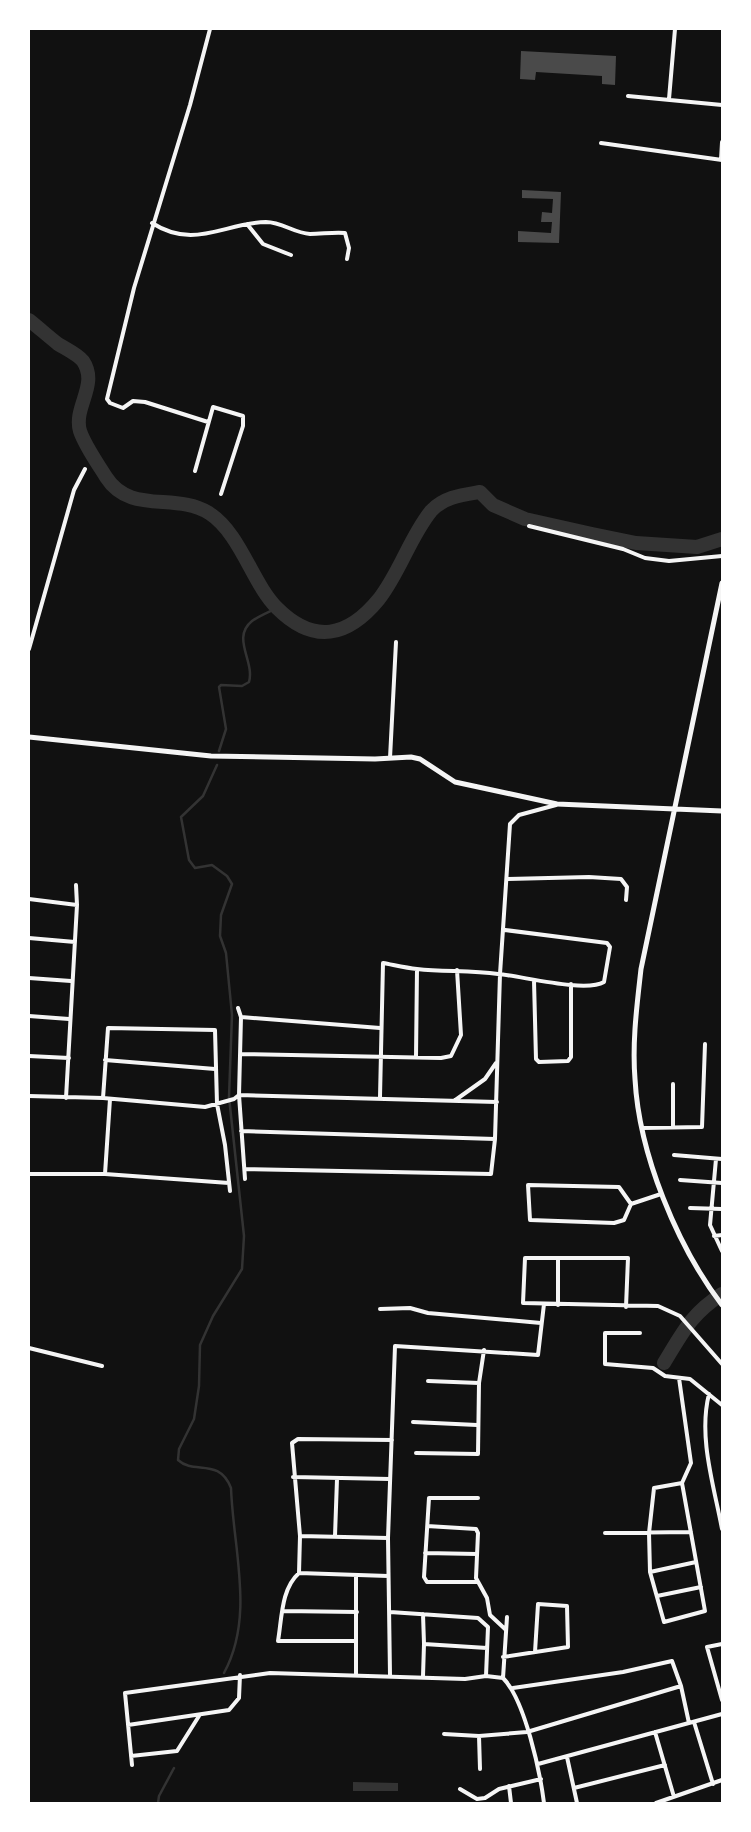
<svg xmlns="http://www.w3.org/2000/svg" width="751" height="1832" font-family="Jost,sans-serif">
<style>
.water{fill:#333}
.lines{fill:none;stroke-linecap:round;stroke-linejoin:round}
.stream{stroke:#333;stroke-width:2.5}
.river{stroke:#333;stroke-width:14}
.building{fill:#4a4a4a}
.minor{stroke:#f5f5f5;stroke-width:4}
.tertiary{stroke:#f5f5f5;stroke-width:5}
</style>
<rect width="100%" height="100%" fill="#111"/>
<path class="water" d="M353,1782L398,1783V1791H353Z"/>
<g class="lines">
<path class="stream" d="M219,751L226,729L219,687L221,685L242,686L249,682C255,661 231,638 252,621C259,616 269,612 277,608
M217,765L203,796L181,817L189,860L195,868L212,865L227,876L232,884L221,915L220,936L226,953L232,1015L229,1097L244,1236L242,1269L213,1316L200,1345L199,1386L194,1419L179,1449L178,1460C194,1475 219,1457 231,1488C233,1549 255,1616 224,1673
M158,1803L159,1796L174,1768"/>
<path class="river" d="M29,320C39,328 48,336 58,344C66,349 77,354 83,361C99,385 73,407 80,431C85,446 98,464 106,477C130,515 175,492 209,513C241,534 252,583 277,608C314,645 348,637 379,599C400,572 410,537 431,511C444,497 462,495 480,492L493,505L525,519L592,534L636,543L682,546L697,547L722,539
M664,1363C683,1332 691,1314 722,1294"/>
</g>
<path class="building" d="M521,51L616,56L615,85L602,84V76L536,72L535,80L520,79Z
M522,190L561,192L559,243L518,242V231L551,233L552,222H541L542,212L552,213L553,199L522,198Z"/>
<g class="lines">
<path class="minor" d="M628,96L722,105
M669,99L675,29
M601,143L722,160
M721,160L722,142
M152,223C194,250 224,223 266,222C282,222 294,233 310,234C322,234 333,232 345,233L349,248L347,259
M247,224L263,244L291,255
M208,422L145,402L133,401L123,408L110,403L107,399L134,288L190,105L210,29
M195,471L213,407L243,416V426L221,494
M529,526L623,549L645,558L669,561L722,556
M29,649L74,490L85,469
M390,758L396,642
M507,879L589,877L621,879L627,887L626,900
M29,899L77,905
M29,938L75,942
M29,978L71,981
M534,981L536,1059L539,1062L568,1061L571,1057V984
M238,1008L241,1017L239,1095L245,1179
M29,1016L69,1019
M241,1017L380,1028
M240,1054L441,1058L451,1056L461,1035L457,970
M29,1056L69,1058
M416,1057L417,969
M105,1060L215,1069
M29,1096L103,1098L205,1107L234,1099L239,1095L497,1102
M380,1097L383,963C394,965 406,968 417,969C444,972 471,970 498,974C522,976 585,993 604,982L610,947L607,943L505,930
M66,1098L77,905L76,885
M103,1098L108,1028L215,1030L217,1104L225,1145L230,1191
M454,1101L485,1079L496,1063
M673,1126V1084
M643,1128L702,1127L705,1044
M241,1131L495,1139
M674,1155L722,1159
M716,1159L710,1225L722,1251
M245,1169L491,1174L495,1139L500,974L510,824L519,815L556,805
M29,1174H105L229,1183
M105,1174L110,1099
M680,1180L722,1183
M631,1204L619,1187L528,1185L530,1220L614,1223L624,1220L631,1204L661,1194
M690,1208L722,1209
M714,1236L722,1235
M558,1305V1258
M626,1307L628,1258H525L523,1303L658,1306L680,1316L722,1364
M380,1309L410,1308L428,1313L541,1323
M640,1333H605V1364L653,1368L665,1376L690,1379L722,1405
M29,1348L102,1366
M679,1378L691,1463L682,1483L654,1488L649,1533L650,1572L664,1622L705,1611L682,1483
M428,1381L479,1383
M709,1394C698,1437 714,1486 722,1529
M413,1422L477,1425
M416,1453L478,1454L479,1383L484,1350
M293,1477L390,1479
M427,1526L476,1529L478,1533L476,1578L487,1598L490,1615L505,1629
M605,1533L691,1532
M300,1536L388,1538
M335,1536L337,1479
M425,1553L477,1554
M650,1572L696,1562
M299,1573L300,1536L292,1443L298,1439L392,1440
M478,1582H427L424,1577L429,1498H478
M657,1596L701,1587
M283,1611L357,1612
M390,1612L478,1618L488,1627L486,1676
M423,1614L424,1644
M507,1617L503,1678C525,1700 540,1772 544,1803
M356,1641H278C282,1618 281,1589 299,1573L388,1576
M722,1644L707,1647L722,1700
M503,1657L568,1647L567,1606L538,1604L535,1652
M356,1675V1575
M390,1675L388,1538L395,1346L538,1355L544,1304
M423,1676L424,1644L487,1648
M513,1688L623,1672L672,1661L681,1686L689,1723
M694,1722L713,1784
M128,1725L229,1710L239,1698L240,1675
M655,1732L674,1797
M444,1734L479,1736L527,1732L681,1686
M479,1736L480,1769
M131,1756L177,1751L199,1716
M567,1757L577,1803
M538,1764L722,1714
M132,1765L125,1693L270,1673L465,1679L486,1676L503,1678
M509,1786L511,1803
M574,1788L665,1765
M460,1789L477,1799L485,1798L499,1789L541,1779
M656,1803L722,1780"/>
<path class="tertiary" d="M722,583L641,969C637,1005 632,1042 635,1079C639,1154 677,1246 722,1305
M29,737L211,756L375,759L411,757L420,759L455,782L557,804L722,811"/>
</g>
<rect width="751" height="1832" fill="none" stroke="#ffffff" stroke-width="60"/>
</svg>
